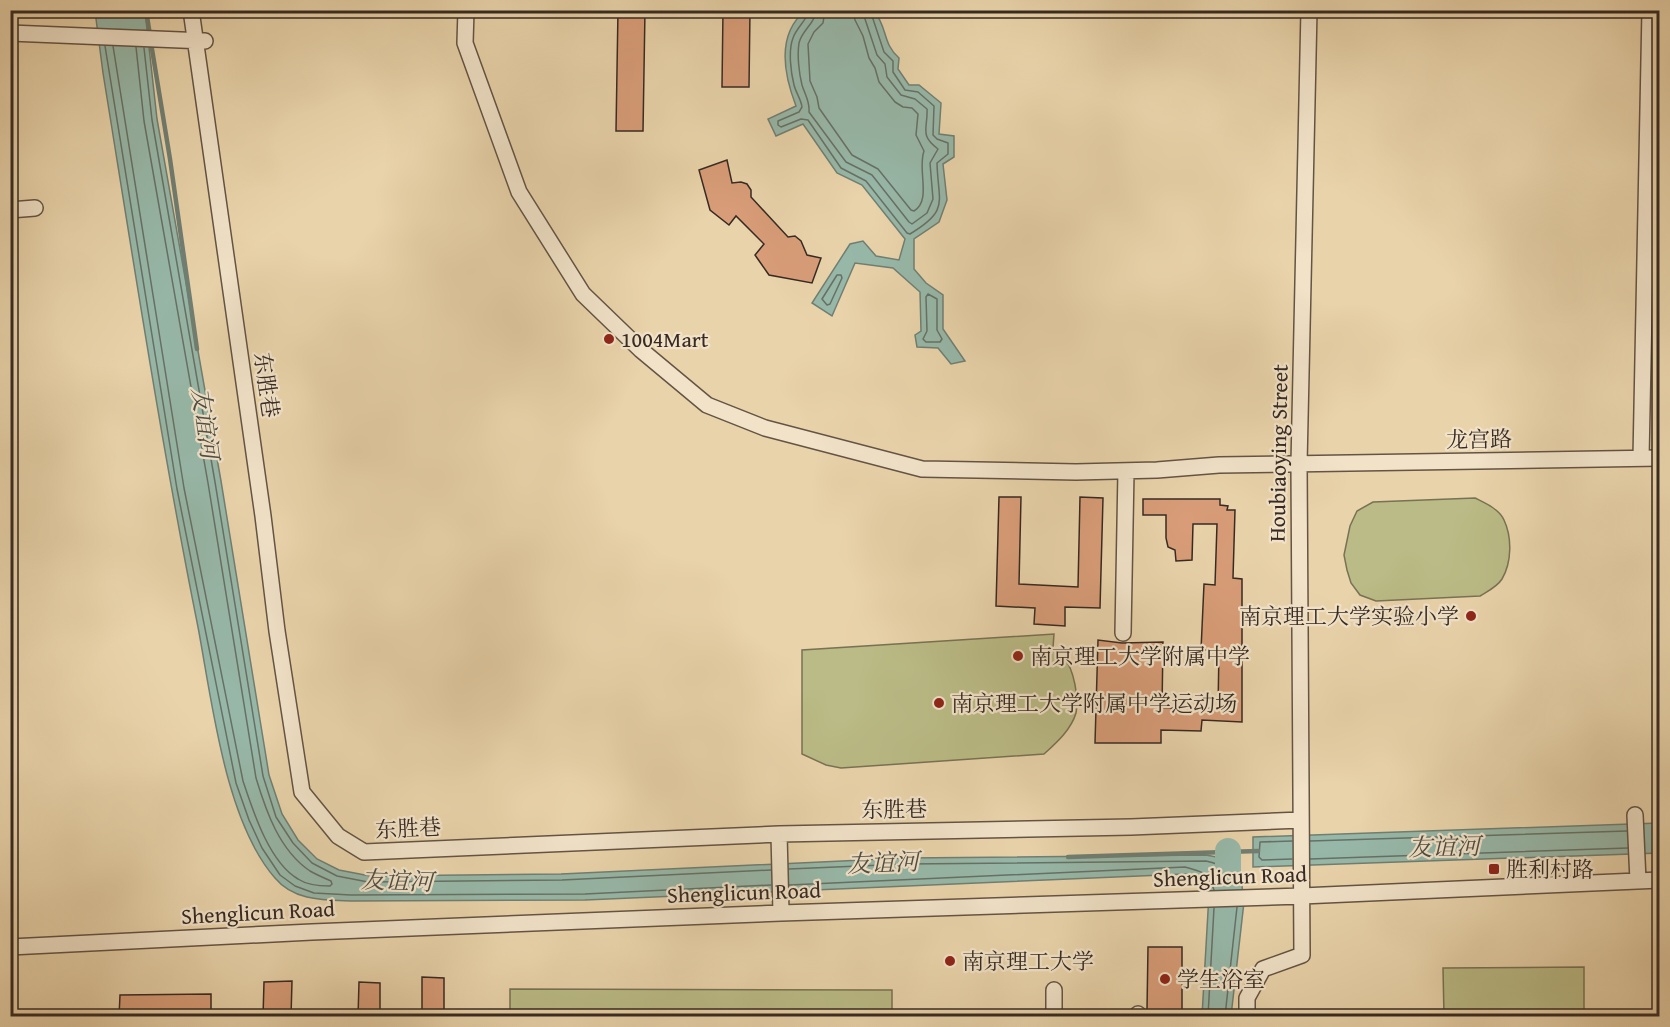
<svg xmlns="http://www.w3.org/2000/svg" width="1670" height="1027" font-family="'Gentium Book Plus','Noto Serif SC',serif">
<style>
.green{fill:#babb86;stroke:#787254;stroke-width:1.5}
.water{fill:#97b8a9;stroke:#707f73;stroke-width:1.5}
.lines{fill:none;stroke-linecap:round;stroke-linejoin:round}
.shore{stroke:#667166;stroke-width:1.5}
.stream{stroke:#707f73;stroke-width:4.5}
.river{stroke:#97b8a9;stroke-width:26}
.building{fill:#d89d78;stroke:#362a23;stroke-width:1.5}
.minor-casing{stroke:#635445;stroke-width:18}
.minor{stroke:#f1e2c8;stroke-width:15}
.poi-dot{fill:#8f2418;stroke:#f1e2c8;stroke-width:2}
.labels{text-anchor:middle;stroke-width:4.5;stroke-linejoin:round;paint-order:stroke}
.poi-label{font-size:22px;fill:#362a23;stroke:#f1e2c8;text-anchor:start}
.street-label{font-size:22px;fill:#362a23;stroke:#f1e2c8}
.water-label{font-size:24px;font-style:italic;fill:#4e4e44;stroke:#f1e2c8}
</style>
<rect width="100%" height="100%" fill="#e9d3aa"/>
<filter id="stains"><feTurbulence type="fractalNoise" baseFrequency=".00333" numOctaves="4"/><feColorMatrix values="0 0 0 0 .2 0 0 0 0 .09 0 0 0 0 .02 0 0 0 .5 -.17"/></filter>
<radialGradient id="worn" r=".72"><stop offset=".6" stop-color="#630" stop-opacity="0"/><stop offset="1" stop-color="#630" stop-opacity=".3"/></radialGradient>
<path class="green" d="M1475,498C1485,503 1499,509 1504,520C1512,537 1512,562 1502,579C1497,587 1488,591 1480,596L1376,601L1360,595L1351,583L1347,570L1344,555L1350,526L1357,511L1373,502Z
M1054,634L1053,648C1056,652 1060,654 1064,658C1074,669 1079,698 1076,713C1071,730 1056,743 1044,754L841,768L826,765L802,754V650Z
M1584,967V1016H1444L1443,968Z
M510,989L892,990V1016H510Z"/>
<path class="water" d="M806,10L874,11C888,28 882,43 899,58L898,69L909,85H919L941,103L939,134L954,136V157L943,164L947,200L939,222L914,239V269L926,283L943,295V329L965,361L951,364L938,348L917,347L915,335L921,331L920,292L893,268L855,263L832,316L812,303L850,244L863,241L876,256L899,260L905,239L862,185L837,173L803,124L776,136L768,119L796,106C784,75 776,34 806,10Z
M95,11H145L157,119L221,481L269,775L282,814L298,840L317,859L339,870L370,876L561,874L906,858L1206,855L1227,859L1241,878L1244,902L1231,1016H1202L1209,894C1204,878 1202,878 1186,874L585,900L351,901C324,900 294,901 275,878C225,821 212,701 198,627C161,443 133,258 103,73Z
M1659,823L1660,853L1253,867V837Z"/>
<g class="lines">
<path class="shore" d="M809,10C808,19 796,28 793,38C788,51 791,73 794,85C796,93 801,99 802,107L799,112L778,121V125L781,127L801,119L808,120L841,168L866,181L907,233L910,234C950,210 938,203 937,163L948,154V143L937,139L933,135L934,106L918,92L905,90L893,72V61L884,52L870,10
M816,10C815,24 802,30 799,43C797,55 799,73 802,85C805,95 810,101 809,112L846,162L872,175L909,222L912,224L927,213L933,199L930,163L938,149C919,135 928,129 927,109L915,99L901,95L887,77L885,64L877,55L862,10
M825,10L823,23L814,32L808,44L810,81L817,97L819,108L852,155L878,169L911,210L914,211C932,200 917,170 924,151L916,135L918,114L912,108L903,107L895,102L879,82L875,68L869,58L863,36L855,20L853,10
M105,46L177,489L236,783L249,820L262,848L280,875L295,886L314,893L351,895L585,894L771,885
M113,46L184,488L243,781C253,811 269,862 298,879C307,885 319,886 330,886L332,884L331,881C324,878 317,875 310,871C279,850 266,811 256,778L208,483L144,121L136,47
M144,48L152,120L215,482L263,776L276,817L293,843L312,863L337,876L368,882L562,880L771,870
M837,275H841L842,278L830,304L827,305L822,299Z
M928,294L937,299V330L942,339L940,342H926L923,339L927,331L926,297Z
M1292,841L1260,842L1259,857L1262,860L1292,859
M1310,841L1627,831
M1310,859L1628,848
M789,869L906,864L1206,861C1224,865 1234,870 1236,889
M789,885L1185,867C1202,872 1208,871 1214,890
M1208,1016L1214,908
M1225,1016L1237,907"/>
<path class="stream" d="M146,10L150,35
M151,43L170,159L197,349
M1068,857L1258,851"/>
<path class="river" d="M1228,893V851"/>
</g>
<path class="building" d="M618,10H645L643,131H616Z
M723,10H750L749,87H722Z
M727,160L732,183L741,182L747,184L751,190V197L788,237L795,236L801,241L807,255L821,258L812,283L769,275L755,255L764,244L736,216L729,225L710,210L699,170Z
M999,497H1021L1019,584L1078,587L1080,497L1103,498L1100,608L1065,607V626L1034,624L1035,608L996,606Z
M1143,499H1220V505L1228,506L1227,510H1235L1233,578L1242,579V722L1202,720L1201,731L1161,730V743H1095L1098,640L1122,643L1163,642L1162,708H1218L1219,650H1201L1204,584L1215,585L1217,524H1193L1192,560L1176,561L1175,550L1168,547L1166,538V515H1143Z
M1148,947H1182V1010H1147Z
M422,977L444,978V1017H422Z
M292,981L291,1017H263L264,982Z
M359,982L380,983V1017H358Z
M211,994V1017H119L120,995Z"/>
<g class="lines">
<defs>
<path id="minor" d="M191,10L263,516L277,631L302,792L338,836L364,852L779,834L1131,827L1301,820
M466,10L465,43L519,192L583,294L641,350L707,405L765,428L922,469L1076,472L1157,470L1219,465L1660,458
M10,33L205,41
M10,210L35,208
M1641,458L1650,10
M1123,633L1126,471
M1635,815L1638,881
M779,834L781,913
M10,947L312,932L781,913L1302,896L1660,880
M1054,1016V990
M1138,1016V1014
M1247,1016V998L1263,969L1302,955L1299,464L1309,10"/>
</defs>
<use href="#minor" class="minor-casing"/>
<use href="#minor" class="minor"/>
</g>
<g class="poi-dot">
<circle cx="609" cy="339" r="6"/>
<circle cx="1471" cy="616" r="6"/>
<circle cx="1018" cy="656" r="6"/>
<circle cx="939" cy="703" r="6"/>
<rect x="1488" y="863" width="12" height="12" rx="3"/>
<circle cx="950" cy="961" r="6"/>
<circle cx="1165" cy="979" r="6"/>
</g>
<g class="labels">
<g class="poi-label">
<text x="621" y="347">1004Mart</text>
<text x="1459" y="624" text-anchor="end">南京理工大学实验小学</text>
<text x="1030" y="664">南京理工大学附属中学</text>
<text x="951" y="711">南京理工大学附属中学运动场</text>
<text x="1506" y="877">胜利村路</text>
<text x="962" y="969">南京理工大学</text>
<text x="1177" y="987">学生浴室</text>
</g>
<g class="street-label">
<text transform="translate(267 385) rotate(82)" y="8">东胜巷</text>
<text transform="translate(1479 439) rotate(-1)" y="8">龙宫路</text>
<text transform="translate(1278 453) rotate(-89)" y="8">Houbiaoying Street</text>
<text transform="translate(894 809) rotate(-1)" y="8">东胜巷</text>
<text transform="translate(408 828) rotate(-3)" y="8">东胜巷</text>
<text transform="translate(1230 876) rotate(-2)" y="8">Shenglicun Road</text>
<text transform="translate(744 892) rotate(-2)" y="8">Shenglicun Road</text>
<text transform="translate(258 912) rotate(-3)" y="8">Shenglicun Road</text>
</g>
<g class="water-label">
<text transform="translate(205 423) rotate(82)" y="8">友谊河</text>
<text transform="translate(1444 847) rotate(-1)" y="8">友谊河</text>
<text transform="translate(883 863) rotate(-2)" y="8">友谊河</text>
<text transform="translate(397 881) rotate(2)" y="8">友谊河</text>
</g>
</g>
<rect width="1670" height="1027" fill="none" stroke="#e9d3aa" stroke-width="36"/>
<rect x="12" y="12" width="1646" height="1003" fill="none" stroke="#362a23" stroke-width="3"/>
<rect x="18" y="18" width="1634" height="991" fill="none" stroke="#362a23" stroke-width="1.5"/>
<rect width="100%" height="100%" filter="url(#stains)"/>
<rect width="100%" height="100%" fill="url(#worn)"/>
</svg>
